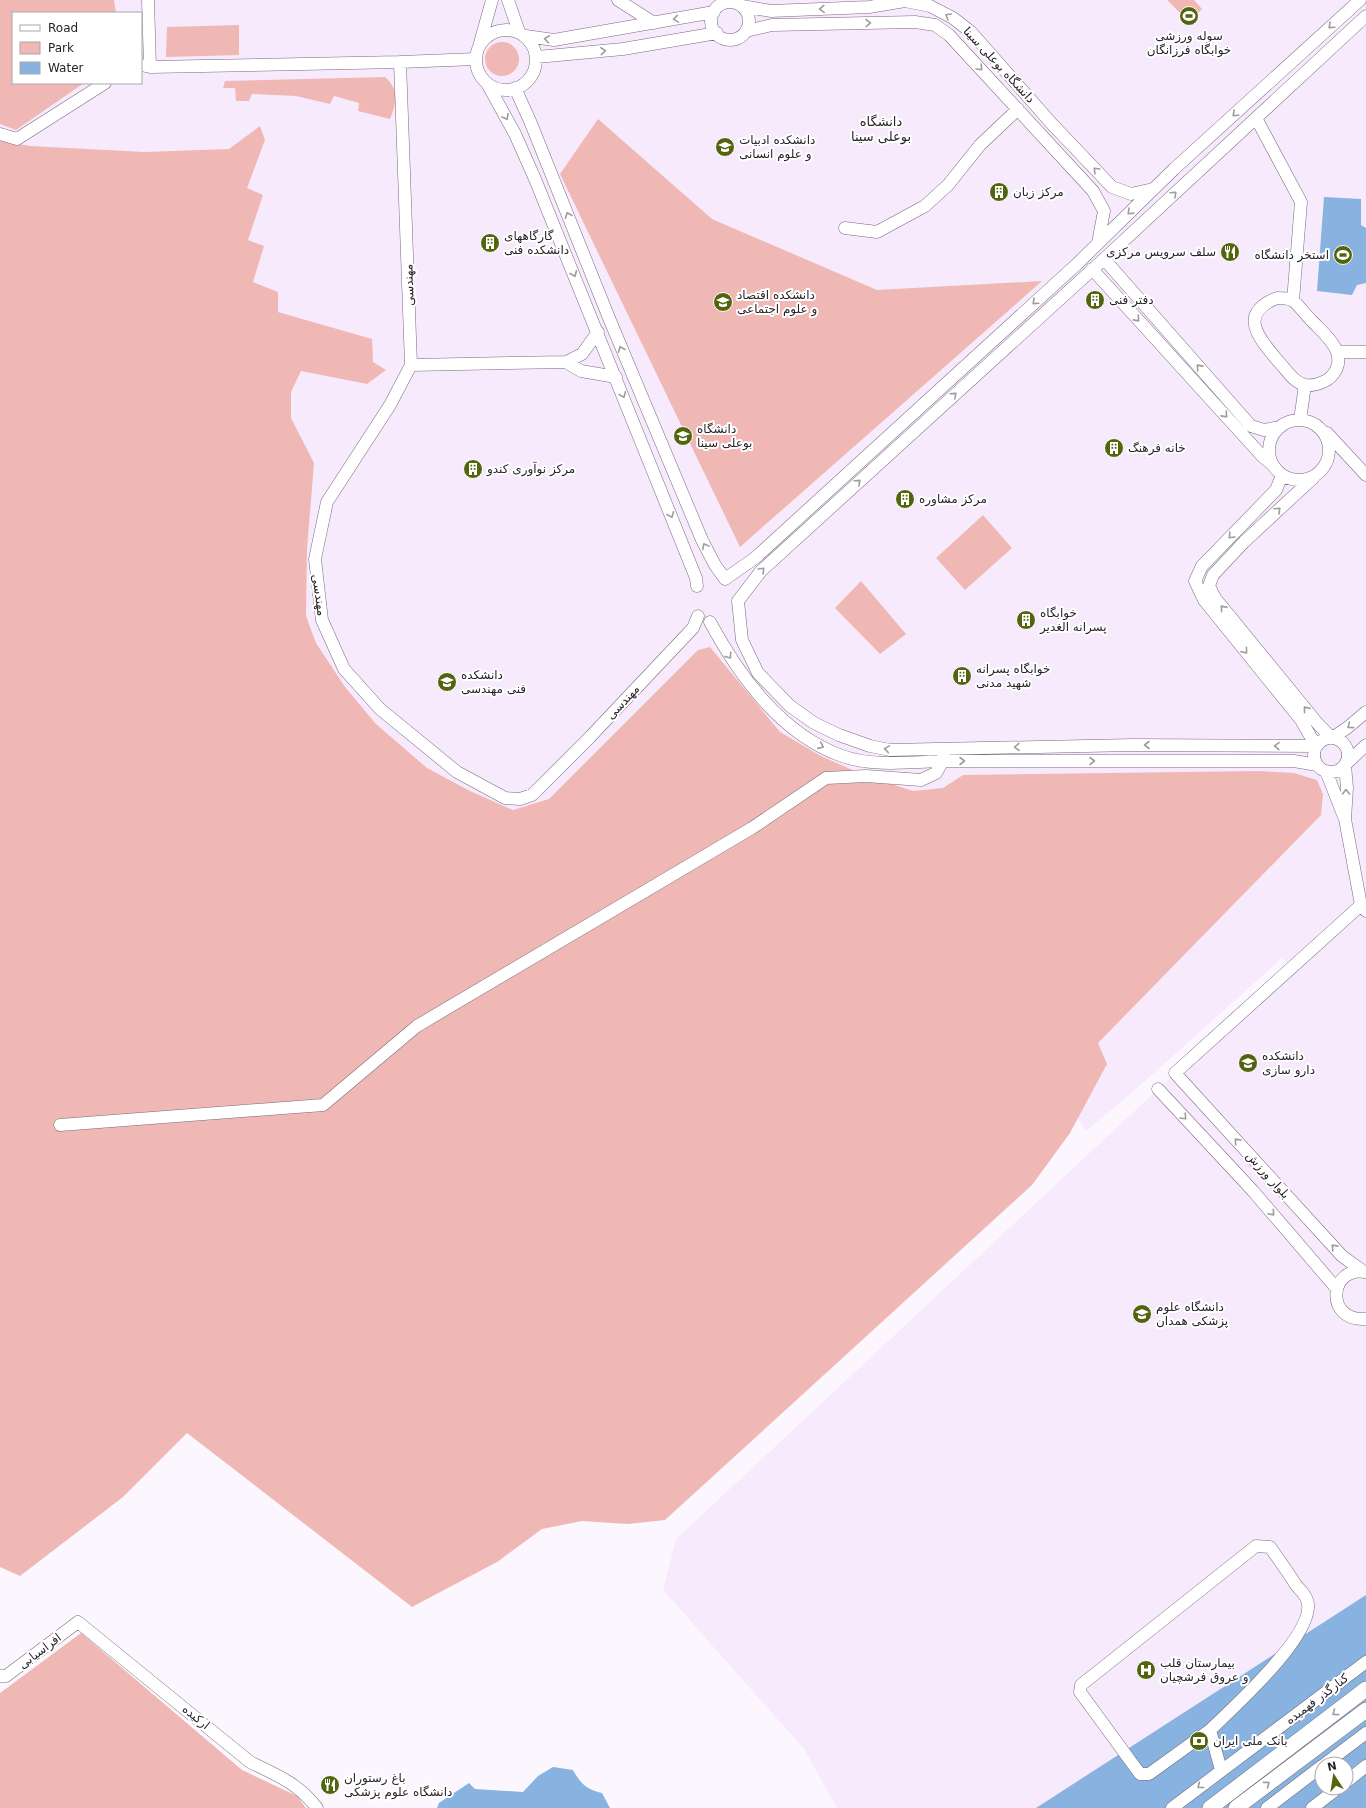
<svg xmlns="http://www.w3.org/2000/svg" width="1366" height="1808" font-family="'DejaVu Sans','Noto Naskh Arabic',sans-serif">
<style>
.built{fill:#f8eafd;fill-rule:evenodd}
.green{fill:#f0b8b4}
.water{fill:#88b2df;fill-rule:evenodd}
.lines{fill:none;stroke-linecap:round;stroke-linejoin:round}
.minor-casing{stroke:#766b7a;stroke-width:13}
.major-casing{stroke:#766b7a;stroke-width:16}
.minor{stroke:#fff;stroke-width:12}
.major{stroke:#fff;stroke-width:15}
.oneway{stroke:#9f9c9f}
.labels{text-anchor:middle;stroke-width:4;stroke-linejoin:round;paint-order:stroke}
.poi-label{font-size:12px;fill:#29242a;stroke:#fff;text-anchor:start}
.street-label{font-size:12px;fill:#29242a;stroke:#fff}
.neighbourhood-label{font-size:13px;fill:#29242a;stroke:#fff}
</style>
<rect width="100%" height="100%" fill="#fcf7fe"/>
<path class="built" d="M0,0H1366V1644L1148,1808H837L804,1749L663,1590L676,1539L1158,1089L1291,968L1282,958L1135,1090L1086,1131L1047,1072L622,831L0,788ZM13,13H141V83H13Z"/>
<path class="green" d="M0,0H114L116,13H13V83H84L16,130L0,124Z
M1167,0H1194L1202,9L1189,22Z
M239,25V55L166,57L167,27Z
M485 59a17 17 0 1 1 34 0a17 17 0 1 1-34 0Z
M385,77C399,89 397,102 390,119L358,111L359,103L334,96L330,104L296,96L252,94L249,101H236L235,88H223L225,81Z
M598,119L712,219L877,290L1042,281L740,547L560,174Z
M260,126L265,140L247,188L263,195L248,240L264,246L253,282L278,292V312L372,339L373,362L386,370L367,384L301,371L291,392V418L314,463L307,549L306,616L316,643L345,687L376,724L427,768L470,791L513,810L549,799L698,650L710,647L780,732L821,756L866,776L913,791L943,788L963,775L1259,771L1294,773L1317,780L1323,794L1321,815L1098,1043L1107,1064L1070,1133L1032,1185L665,1520L628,1524L582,1521L542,1529L497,1562L412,1607L187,1433L123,1497L20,1576L0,1567V141L30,146L144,152L229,149Z
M983,515L1012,548L965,590L936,558Z
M861,581L906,634L880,654L835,608Z
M81,1633L242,1770L297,1796L306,1808H0V1693Z"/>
<path class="water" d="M1324,197L1361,199V225L1366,228V283L1357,285L1352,295L1317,291Z
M1366,1595V1808H1036ZM1322,1764H1346V1788H1322Z
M553,1767L573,1770C580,1783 587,1790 602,1793L610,1808H437L439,1803L469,1783L475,1789L523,1792L538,1776Z"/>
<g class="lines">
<defs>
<path id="minor" d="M148,0L150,67
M508,0L519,32
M618,0L654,23
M711 21a19 19 0 1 1 38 0a19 19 0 1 1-38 0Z
M742,6L771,11L869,7L905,1L930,6L953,18L971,32L1052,124L1112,187L1131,194L1153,189
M476 60a30 30 0 1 1 60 0a30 30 0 1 1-60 0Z
M746,31L772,25L915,22L935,25L949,35L1093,191L1104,211L1098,243
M526,36L554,40L714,12
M480,43L492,0
M537,57L623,49L717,33
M400,62L411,365L390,405L327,502L315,559L322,620L344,669L380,709L457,772L505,798L520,799L532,795L590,737L693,628L698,616
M141,65L150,67L400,62L476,59
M487,83L515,134L535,179L696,578L697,586
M515,88L530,121L609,318L702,540L715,565L725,579L755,558L1077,264L1174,169L1360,0
M1256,118L1301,202L1293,301
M0,134L17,139L105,83
M845,228L877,232L925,206L948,185L980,145L1018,109
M1104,259L1251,426L1264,430L1280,427
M1092,269L1263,457L1273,465
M1277,298C1281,298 1287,298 1292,300C1298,304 1305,314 1311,320C1323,333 1346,350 1336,370C1333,375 1330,379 1325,381C1319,384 1312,386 1305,385C1293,382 1286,369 1278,361C1259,338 1237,314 1277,298Z
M598,332L582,354L566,362L581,371L616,377
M1337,352H1366
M411,365L566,362
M1269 450a30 30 0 1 1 60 0a30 30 0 1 1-60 0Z
M1300,420L1305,385
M1327,433L1366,475
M1282,475L1276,490L1202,566L1195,581L1204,600L1301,720L1316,746L1132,745L890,750L870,746L839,735L814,723L790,706L758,673L742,640L738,601L761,571L1104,259L1366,16
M1313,478L1244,542L1213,575L1209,586L1215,598L1318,724L1332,738L1347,728L1366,712
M710,622C740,677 781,734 842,756C873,767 911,762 943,761H1294L1317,765
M1314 755a17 17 0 1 1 34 0a17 17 0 1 1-34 0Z
M1366,745L1345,765L1347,788L1345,819L1361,905L1366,911
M1326,771L1344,817
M1361,905L1175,1073L1342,1256L1364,1272
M1158,1089L1253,1191L1337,1289
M60,1125L323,1105L417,1026L752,828L826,778L866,776L921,780L936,773L943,761V749
M1366,1272C1329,1265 1324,1322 1366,1319
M0,1676H6L78,1622L250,1762C277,1775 299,1784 317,1808
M1210,1730L1149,1774H1140L1080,1692L1081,1685L1256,1546L1270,1547C1279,1560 1288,1572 1296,1585C1299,1589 1305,1594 1307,1600C1319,1631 1232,1709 1210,1730L1221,1770
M1325,1764L1366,1733
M1346,1782L1366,1766
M1172,1808L1366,1662
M1267,1808L1322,1766
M1312,1808L1338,1788"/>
<path id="major" d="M1210,1808L1366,1689
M1236,1808L1366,1710"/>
</defs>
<use href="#minor" class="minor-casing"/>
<use href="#major" class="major-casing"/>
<use href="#minor" class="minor"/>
<use href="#major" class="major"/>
</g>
<defs><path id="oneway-chevron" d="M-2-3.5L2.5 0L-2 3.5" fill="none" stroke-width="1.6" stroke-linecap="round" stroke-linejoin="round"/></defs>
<g class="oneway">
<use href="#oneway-chevron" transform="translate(822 9) rotate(178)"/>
<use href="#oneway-chevron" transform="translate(948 16) rotate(-150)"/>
<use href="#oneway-chevron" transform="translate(676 19) rotate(171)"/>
<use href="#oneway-chevron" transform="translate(868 23) rotate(-1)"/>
<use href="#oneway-chevron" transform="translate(1331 26) rotate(138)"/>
<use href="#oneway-chevron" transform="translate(547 39) rotate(-172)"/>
<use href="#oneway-chevron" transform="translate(603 51) rotate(-5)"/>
<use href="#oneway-chevron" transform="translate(980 68) rotate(47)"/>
<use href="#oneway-chevron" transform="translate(1235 114) rotate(138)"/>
<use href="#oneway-chevron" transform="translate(506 117) rotate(61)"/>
<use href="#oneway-chevron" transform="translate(1096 170) rotate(-135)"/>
<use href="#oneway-chevron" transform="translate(1174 194) rotate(-43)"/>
<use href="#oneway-chevron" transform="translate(1130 212) rotate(136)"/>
<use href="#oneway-chevron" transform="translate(568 215) rotate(-112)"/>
<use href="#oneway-chevron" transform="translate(574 274) rotate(68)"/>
<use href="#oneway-chevron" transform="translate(1035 302) rotate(138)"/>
<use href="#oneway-chevron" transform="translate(1137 319) rotate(48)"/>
<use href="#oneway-chevron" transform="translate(621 349) rotate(-112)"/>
<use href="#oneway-chevron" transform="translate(1199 367) rotate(-132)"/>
<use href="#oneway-chevron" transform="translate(623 395) rotate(68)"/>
<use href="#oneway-chevron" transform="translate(954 395) rotate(-42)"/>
<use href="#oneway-chevron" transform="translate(1225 415) rotate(48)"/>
<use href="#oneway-chevron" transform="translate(858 482) rotate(-42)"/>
<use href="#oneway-chevron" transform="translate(1278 510) rotate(-43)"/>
<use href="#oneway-chevron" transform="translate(671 515) rotate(68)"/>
<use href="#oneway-chevron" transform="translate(1231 536) rotate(134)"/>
<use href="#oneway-chevron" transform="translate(705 546) rotate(-118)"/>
<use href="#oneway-chevron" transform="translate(762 570) rotate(-46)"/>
<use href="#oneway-chevron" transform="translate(1223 608) rotate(-129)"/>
<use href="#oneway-chevron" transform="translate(1245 651) rotate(51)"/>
<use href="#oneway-chevron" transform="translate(729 656) rotate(54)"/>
<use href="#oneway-chevron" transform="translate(1306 709) rotate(-129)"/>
<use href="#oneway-chevron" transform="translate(1350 726) rotate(143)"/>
<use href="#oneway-chevron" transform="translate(1147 745) rotate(180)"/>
<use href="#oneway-chevron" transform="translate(821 746) rotate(24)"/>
<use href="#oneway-chevron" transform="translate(1277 746) rotate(-179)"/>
<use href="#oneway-chevron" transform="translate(1017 747) rotate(179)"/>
<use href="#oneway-chevron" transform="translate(887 749) rotate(-171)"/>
<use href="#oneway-chevron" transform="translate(962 761)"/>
<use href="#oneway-chevron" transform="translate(1092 761)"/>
<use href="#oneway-chevron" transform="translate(1346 792) rotate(-90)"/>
<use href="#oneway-chevron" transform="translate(1184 1117) rotate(47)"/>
<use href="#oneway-chevron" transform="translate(1237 1141) rotate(-132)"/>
<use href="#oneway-chevron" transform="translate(1272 1213) rotate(49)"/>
<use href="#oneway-chevron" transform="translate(1334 1247) rotate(-132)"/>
<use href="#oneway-chevron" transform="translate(1335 1713) rotate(143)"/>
<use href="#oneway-chevron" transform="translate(1267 1784) rotate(-37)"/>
<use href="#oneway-chevron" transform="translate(1200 1786) rotate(142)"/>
</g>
<defs>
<symbol id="stadium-disc" viewBox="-11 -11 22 22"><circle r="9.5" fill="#52650e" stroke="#fff"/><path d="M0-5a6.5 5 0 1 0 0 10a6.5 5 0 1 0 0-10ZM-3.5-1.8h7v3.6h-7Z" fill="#fff"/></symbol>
<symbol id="university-disc" viewBox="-11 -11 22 22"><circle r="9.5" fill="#52650e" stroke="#fff"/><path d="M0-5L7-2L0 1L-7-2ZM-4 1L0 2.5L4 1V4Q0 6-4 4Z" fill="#fff"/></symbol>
<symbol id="building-disc" viewBox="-11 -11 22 22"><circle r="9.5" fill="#52650e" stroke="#fff"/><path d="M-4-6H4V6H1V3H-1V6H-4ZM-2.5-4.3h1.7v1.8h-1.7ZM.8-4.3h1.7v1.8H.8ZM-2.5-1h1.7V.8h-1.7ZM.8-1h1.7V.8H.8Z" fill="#fff"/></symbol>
<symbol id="restaurant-disc" viewBox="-11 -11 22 22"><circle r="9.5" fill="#52650e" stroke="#fff"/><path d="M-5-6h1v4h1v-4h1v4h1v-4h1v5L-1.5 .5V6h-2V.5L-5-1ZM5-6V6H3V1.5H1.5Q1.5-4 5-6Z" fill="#fff"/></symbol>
<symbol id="hospital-disc" viewBox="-11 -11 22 22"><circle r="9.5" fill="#52650e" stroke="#fff"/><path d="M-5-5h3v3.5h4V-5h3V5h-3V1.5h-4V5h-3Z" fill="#fff"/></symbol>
<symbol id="bank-disc" viewBox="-11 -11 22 22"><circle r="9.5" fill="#52650e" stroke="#fff"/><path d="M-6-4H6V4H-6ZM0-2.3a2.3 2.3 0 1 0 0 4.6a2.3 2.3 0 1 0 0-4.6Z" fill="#fff"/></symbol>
</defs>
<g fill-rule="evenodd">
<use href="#stadium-disc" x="1178" y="5" width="22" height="22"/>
<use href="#university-disc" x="714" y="136" width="22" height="22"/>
<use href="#building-disc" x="988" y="181" width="22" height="22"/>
<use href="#building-disc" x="479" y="232" width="22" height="22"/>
<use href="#restaurant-disc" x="1219" y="241" width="22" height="22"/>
<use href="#stadium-disc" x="1332" y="244" width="22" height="22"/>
<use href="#building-disc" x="1084" y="289" width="22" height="22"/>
<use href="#university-disc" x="712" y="291" width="22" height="22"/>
<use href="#university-disc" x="672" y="425" width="22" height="22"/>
<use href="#building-disc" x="1103" y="437" width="22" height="22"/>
<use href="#building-disc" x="462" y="458" width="22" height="22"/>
<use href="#building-disc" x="894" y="488" width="22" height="22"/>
<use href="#building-disc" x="1015" y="609" width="22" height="22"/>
<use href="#building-disc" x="951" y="665" width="22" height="22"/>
<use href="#university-disc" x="436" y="671" width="22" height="22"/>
<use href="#university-disc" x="1237" y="1052" width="22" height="22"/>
<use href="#university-disc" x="1131" y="1303" width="22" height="22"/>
<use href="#hospital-disc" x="1135" y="1659" width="22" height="22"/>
<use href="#bank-disc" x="1188" y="1730" width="22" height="22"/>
<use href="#restaurant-disc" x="319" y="1774" width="22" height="22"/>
</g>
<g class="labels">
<g class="poi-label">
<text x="1189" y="40" text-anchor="middle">سوله ورزشی<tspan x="1189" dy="14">خوابگاه فرزانگان</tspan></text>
<text x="739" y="144">دانشکده ادبیات<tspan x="739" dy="14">و علوم انسانی</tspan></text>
<text x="1013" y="196">مرکز زبان</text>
<text x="504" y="240">گارگاههای<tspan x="504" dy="14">دانشکده فنی</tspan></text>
<text x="1216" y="256" text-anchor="end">سلف سرویس مرکزی</text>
<text x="1329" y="259" text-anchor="end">استخر دانشگاه</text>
<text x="737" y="299">دانشکده اقتصاد<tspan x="737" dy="14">و علوم اجتماعی</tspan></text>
<text x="1109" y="304">دفتر فنی</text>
<text x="697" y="433">دانشگاه<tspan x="697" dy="14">بوعلی سینا</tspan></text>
<text x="1128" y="452">خانه فرهنگ</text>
<text x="487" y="473">مرکز نوآوری کندو</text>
<text x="919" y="503">مرکز مشاوره</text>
<text x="1040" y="617">خوابگاه<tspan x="1040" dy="14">پسرانه الغدیر</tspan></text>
<text x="976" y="673">خوابگاه پسرانه<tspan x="976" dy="14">شهید مدنی</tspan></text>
<text x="461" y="679">دانشکده<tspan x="461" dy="14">فنی مهندسی</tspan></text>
<text x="1262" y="1060">دانشکده<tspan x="1262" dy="14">دارو سازی</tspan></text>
<text x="1156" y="1311">دانشگاه علوم<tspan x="1156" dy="14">پزشکی همدان</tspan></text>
<text x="1160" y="1667">بیمارستان قلب<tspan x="1160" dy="14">و عروق فرشچیان</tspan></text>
<text x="1213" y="1745">بانک ملی ایران</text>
<text x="344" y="1782">باغ رستوران<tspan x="344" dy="14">دانشگاه علوم پزشکی</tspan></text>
</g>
<g class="street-label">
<text transform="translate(999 65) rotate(47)" y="4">دانشگاه بوعلی سینا</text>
<text transform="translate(409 285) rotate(-92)" y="4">مهندسی</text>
<text transform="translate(319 595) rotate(82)" y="4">مهندسی</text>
<text transform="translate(623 702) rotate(-47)" y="4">مهندسی</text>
<text transform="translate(1268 1175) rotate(48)" y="4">بلوار ورزش</text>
<text transform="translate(40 1651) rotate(-37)" y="4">افراسیابی</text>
<text transform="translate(1317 1699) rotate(-37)" y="4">کنارگذر فهمیده</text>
<text transform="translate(196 1717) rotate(39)" y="4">ارکیده</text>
</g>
<g class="neighbourhood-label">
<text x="881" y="126">دانشگاه<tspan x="881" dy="15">بوعلی سینا</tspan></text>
</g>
</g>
<rect x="12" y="12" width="130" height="72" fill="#ffffff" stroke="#a9a7aa"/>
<rect x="20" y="25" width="20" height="6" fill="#ffffff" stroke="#a9a7aa"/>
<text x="48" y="32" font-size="12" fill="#29242a">Road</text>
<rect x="20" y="42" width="20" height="12" fill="#f0b8b4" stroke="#a9a7aa"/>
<text x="48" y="52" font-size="12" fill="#29242a">Park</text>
<rect x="20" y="62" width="20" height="12" fill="#88b2df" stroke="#a9a7aa"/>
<text x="48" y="72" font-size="12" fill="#29242a">Water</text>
<g transform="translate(1334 1776) rotate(348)"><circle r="19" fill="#ffffff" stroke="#a9a7aa"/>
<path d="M0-3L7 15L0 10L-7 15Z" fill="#52650e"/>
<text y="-6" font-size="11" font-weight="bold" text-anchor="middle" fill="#29242a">N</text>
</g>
</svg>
